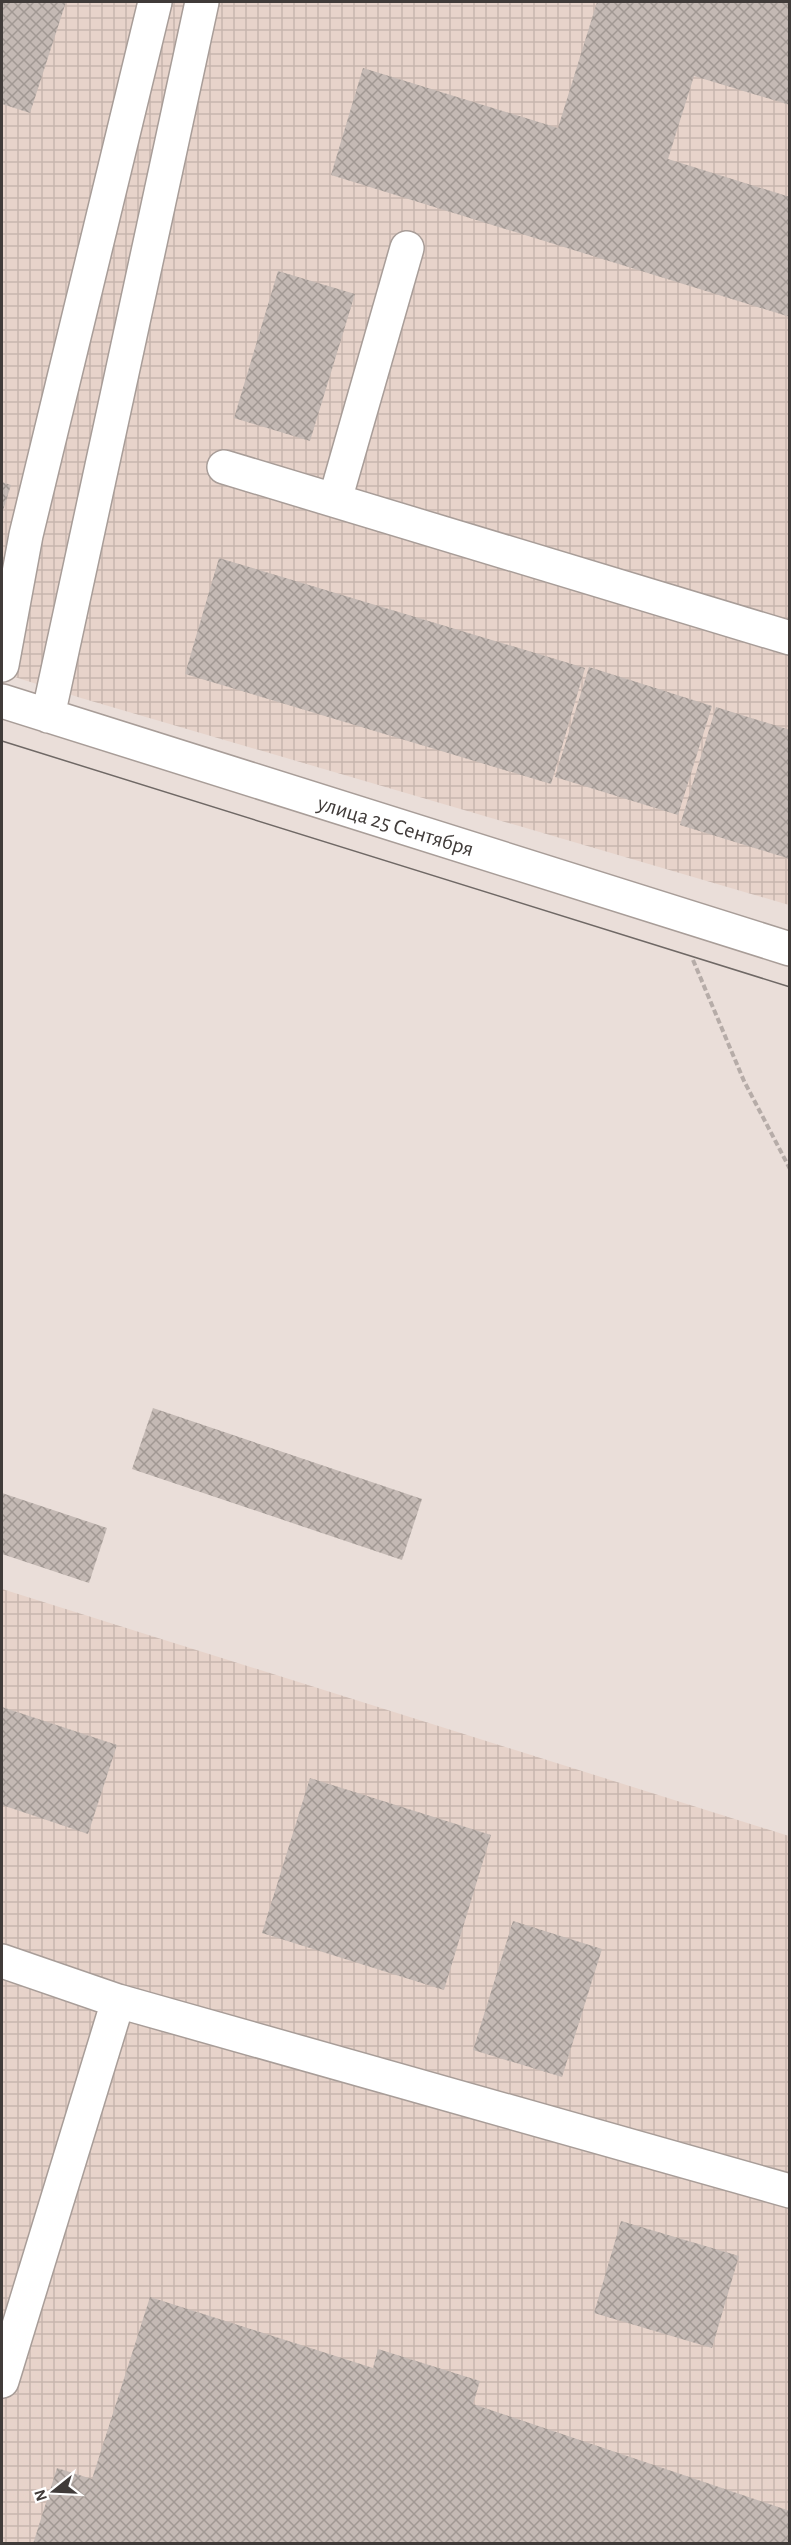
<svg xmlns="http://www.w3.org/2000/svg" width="791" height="2545" font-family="'Alegreya Sans',sans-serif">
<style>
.industrial{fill:url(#industrial-grid)}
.building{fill:url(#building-cross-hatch)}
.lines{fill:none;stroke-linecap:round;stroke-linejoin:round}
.minor-casing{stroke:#a89d98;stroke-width:36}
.path{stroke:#b6aca8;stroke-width:4;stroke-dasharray:6 3;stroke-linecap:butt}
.minor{stroke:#fff;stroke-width:33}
.tram{stroke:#6f6865;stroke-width:1.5}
.labels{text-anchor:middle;stroke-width:4.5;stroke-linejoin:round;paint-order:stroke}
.street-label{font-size:22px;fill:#403b39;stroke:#fff}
</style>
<defs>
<pattern id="industrial-grid" width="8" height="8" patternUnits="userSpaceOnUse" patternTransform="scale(1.5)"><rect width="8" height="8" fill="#e7d3ca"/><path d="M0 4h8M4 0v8" fill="none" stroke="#c7b6ae"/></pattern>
<pattern id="building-cross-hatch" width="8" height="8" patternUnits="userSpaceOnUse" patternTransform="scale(1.5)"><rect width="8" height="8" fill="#c4b9b4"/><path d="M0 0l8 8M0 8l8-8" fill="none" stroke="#a19893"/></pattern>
</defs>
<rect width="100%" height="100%" fill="#eaded9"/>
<path class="industrial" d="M2,2H789V905L81,698L2,673Z
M2,1589L789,1836V2543H2Z"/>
<path class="building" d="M2,2H66L30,113L2,104Z
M597,2H790V105L694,76L668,159L790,197V317L331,175L363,68L558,128Z
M278,271L355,294L310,441L234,418Z
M2,482L11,485L2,514Z
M219,558L585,668L551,784L185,674Z
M589,667L712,706L678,815L555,777Z
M716,707L790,730V859L680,825Z
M153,1408L422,1499L402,1560L132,1469Z
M2,1493L107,1528L89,1583L2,1554Z
M2,1707L117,1745L88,1834L2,1805Z
M310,1778L491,1835L444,1990L262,1933Z
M513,1921L602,1949L562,2077L473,2050Z
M621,2221L739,2256L712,2348L594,2313Z
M150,2297L373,2368L378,2349L480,2381L473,2404L790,2511V2544H33L57,2468L92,2479Z"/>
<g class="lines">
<defs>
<path id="minor" d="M224,467L790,638
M335,500L407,248
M2,665L26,535L155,2
M2,701L790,949
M48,716L202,2
M2,1961L118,2001L790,2191
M2,2381L118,2001"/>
</defs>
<use href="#minor" class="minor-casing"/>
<path class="path" d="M693,960L744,1081L790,1169"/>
<use href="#minor" class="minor"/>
<path class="tram" d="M2,741L790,987"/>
</g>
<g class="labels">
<g class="street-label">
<text transform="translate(396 825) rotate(17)" y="8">улица 25 Сентября</text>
</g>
</g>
<rect width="791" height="2545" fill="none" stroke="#403b39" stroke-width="6"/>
<g transform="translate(54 2491) rotate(252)" stroke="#ffffff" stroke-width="4.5" paint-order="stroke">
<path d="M0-4.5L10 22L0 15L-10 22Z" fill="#403b39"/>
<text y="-9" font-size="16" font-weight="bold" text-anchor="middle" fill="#403b39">N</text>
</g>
</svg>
